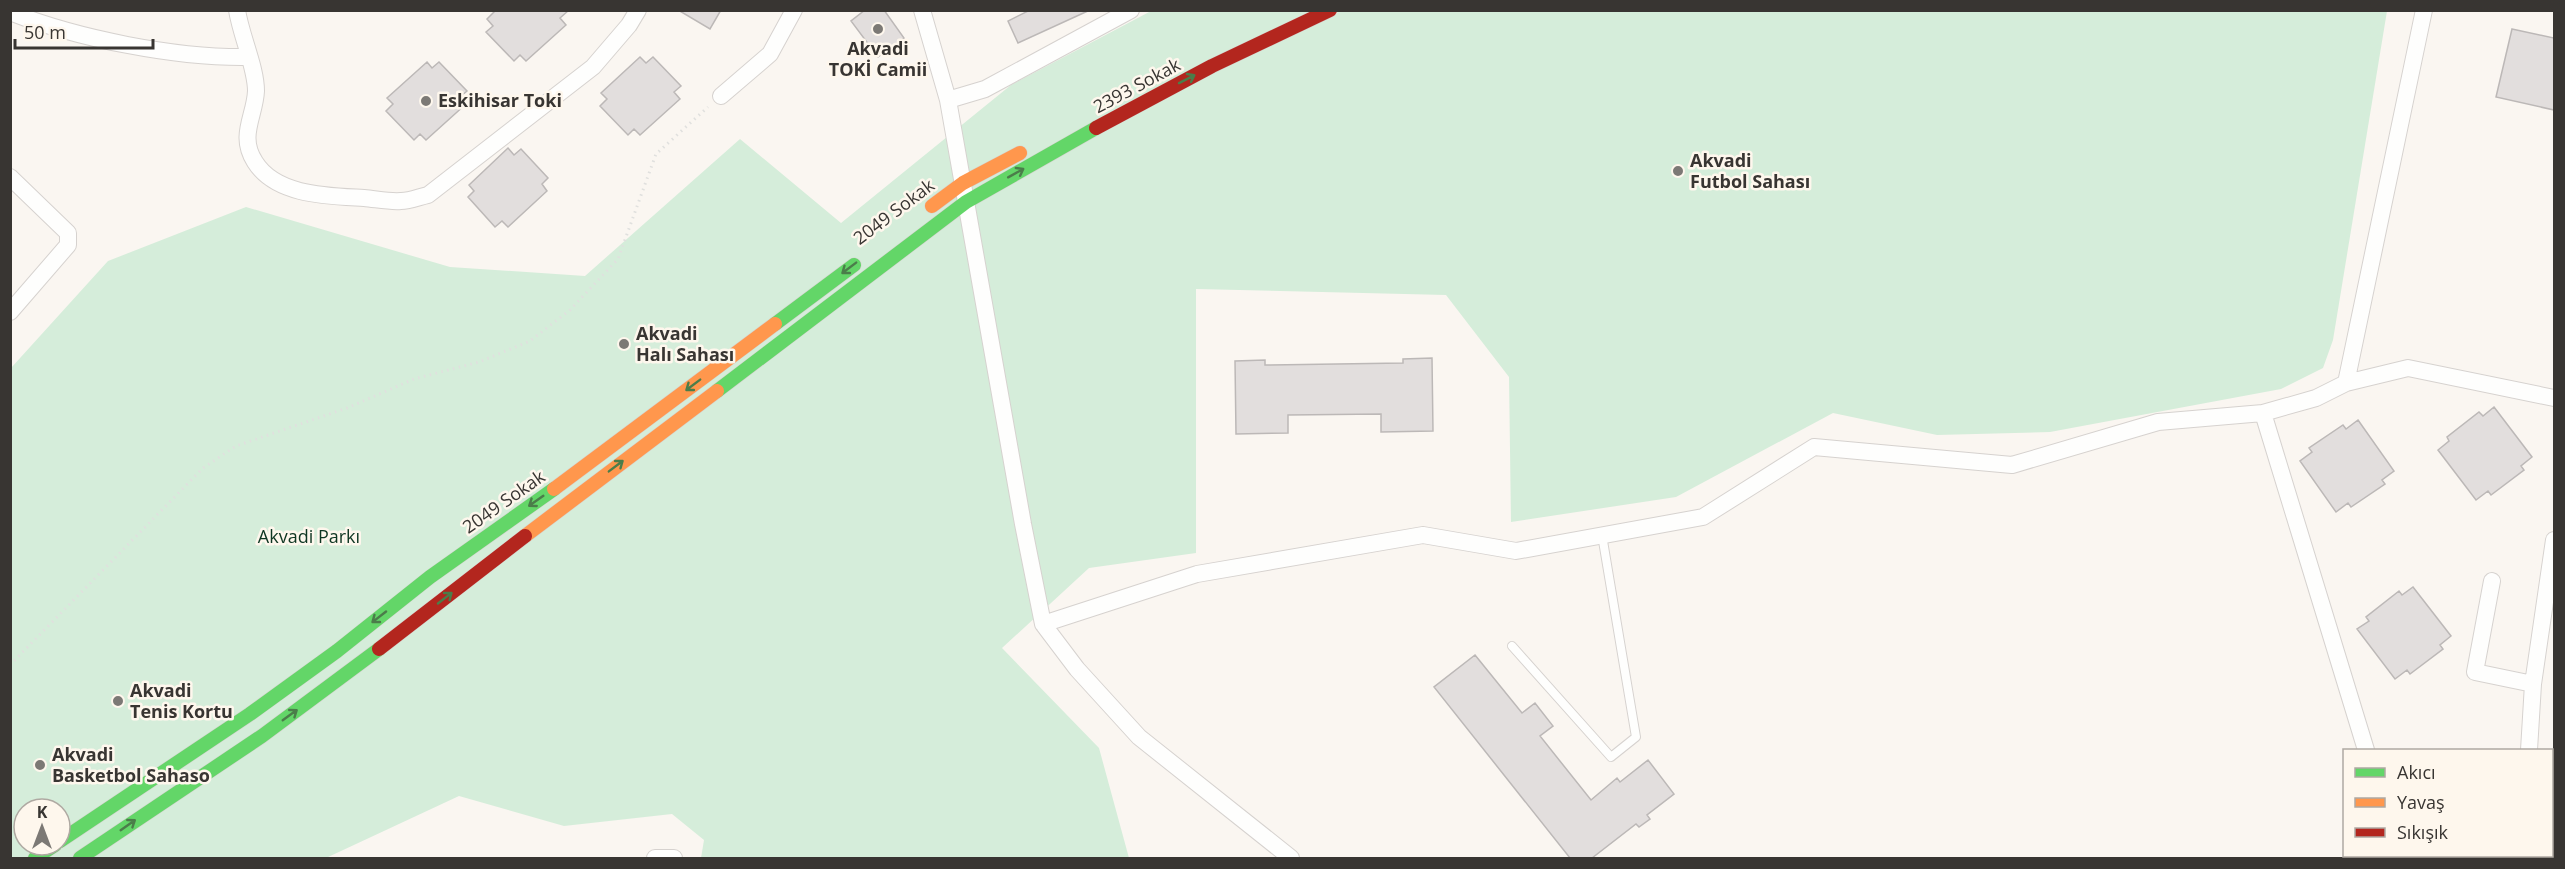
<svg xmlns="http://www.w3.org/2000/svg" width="2565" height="869" font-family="'Open Sans',sans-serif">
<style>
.green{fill:#d5edda;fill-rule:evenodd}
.building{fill:#e2dedd;stroke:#bcb8b7;stroke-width:1.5}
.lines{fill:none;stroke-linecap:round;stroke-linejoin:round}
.lane-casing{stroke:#d6d2cf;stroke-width:10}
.street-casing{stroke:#d6d2cf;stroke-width:18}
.fast-casing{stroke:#d6d2cf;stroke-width:15}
.slow-casing{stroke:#d6d2cf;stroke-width:15}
.jam-casing{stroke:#d6d2cf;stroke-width:15}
.path{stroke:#e0e0de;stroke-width:3;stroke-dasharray:1.5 4.5;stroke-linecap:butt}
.lane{stroke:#fefefd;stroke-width:8}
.street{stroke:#fefefd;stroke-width:16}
.fast{stroke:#63d668;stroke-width:14}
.slow{stroke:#ff974d;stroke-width:14}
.jam{stroke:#b3261e;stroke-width:14}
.oneway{stroke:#4b7d4a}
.poi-dot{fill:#7c7975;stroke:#fef7ed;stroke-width:2}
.labels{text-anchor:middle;stroke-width:5;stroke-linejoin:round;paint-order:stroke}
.poi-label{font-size:18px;font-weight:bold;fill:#383532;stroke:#fef7ed;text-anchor:start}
.street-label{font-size:18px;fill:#383532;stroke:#fef7ed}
.park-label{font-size:18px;fill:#0e3622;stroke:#fef7ed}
</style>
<rect width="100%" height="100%" fill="#faf6f1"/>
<path class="green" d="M1151,11H2387L2333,340L2323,368L2281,389L2050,432L1937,435L1833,413L1676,497L1511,522L1509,377L1446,295L1196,289V553L1089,568L1002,648L1099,748L1129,858H701L704,840L672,814L564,826L459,796L326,858H11V368L108,261L246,207L450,267L585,276L740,139L841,223L1011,85ZM24,809H60V845H24Z"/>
<path class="building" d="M496,10H569L560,18L566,25L526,61L520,55L514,61L486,32L493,26L487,19Z
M678,10H721L710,29Z
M865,10H884L904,38L878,57L851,21Z
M1030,10H1090L1018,43L1008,21Z
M2512,29L2554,38V110L2496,97Z
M640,57L646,63L653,57L681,86L674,92L680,99L640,135L634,129L628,135L600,106L607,99L601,93Z
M427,62L432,68L439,62L467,91L460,97L466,104L426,140L420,134L414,140L386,111L393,104L387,98Z
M508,148L514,155L521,149L548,178L542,184L547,191L508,227L502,221L495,227L468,197L474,191L469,185Z
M1432,358L1433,431L1381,432V414L1288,415V433L1236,434L1235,361L1265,360V365L1403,363V359Z
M2494,407L2532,457L2521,466L2524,470L2491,495L2488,491L2476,500L2438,450L2449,441L2447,437L2479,412L2483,416Z
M2358,420L2394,471L2382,480L2385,484L2351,507L2348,503L2336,512L2300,461L2312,452L2309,448L2343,425L2346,429Z
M2413,587L2451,636L2440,645L2443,649L2410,674L2407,670L2395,679L2357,629L2369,621L2366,617L2399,591L2402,595Z
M1475,655L1522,713L1535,703L1553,726L1540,736L1591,800L1617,778L1620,782L1648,760L1674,794L1647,815L1650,819L1639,827L1636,824L1592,858H1570L1434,687Z"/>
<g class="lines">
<defs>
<path id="lane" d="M1512,646L1611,757L1636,737L1602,535"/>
<path id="street" d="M237,10C241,36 256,67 256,91C255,116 238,136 255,162C276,196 329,196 364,198C376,199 389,202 401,201C410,201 419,197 428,195L593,67L629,25L638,10
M922,10L948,100L1023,524L1043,624L1077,669L1139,737L1291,858
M10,12C79,39 175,58 248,57
M721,96L770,54L794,10
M948,100L985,89L1131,10
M10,177L68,233V245L10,312
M2346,383L2424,10
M2263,413L2366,750
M2492,581L2475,672L2533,684
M1043,624L1197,574L1423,535L1516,551L1703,517L1814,447L2012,465L2158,422L2263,413L2316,398L2346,383L2408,368L2554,398
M2529,750L2533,684L2554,540
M655,858H674"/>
<path id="fast" d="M775,324L854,265
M717,391L966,202L1096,128
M60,841L250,714L337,651L430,577L554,489
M35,858L55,845
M80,858L262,736L379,649"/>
<path id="slow" d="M932,206L963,183L1020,153
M554,489L775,324
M525,536L717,391"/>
<path id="jam" d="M1096,128L1212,66L1330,10
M379,649L525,536"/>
</defs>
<use href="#lane" class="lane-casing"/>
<use href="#street" class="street-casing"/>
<use href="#fast" class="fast-casing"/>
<use href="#slow" class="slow-casing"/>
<use href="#jam" class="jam-casing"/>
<path class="path" d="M10,665L203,468L236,446L347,408L414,379L479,362L530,341L570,310L618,259L656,154L708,107"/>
<use href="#lane" class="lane"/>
<use href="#street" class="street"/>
<use href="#fast" class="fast"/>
<use href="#slow" class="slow"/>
<use href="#jam" class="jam"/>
</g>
<defs><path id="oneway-shaft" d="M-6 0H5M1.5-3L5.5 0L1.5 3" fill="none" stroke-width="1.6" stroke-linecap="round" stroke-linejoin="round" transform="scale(1.5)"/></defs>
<g class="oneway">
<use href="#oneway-shaft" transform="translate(1187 79) rotate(-27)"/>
<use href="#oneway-shaft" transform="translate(1016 173) rotate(-29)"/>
<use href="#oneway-shaft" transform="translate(849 268) rotate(143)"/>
<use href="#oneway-shaft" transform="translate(693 385) rotate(143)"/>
<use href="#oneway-shaft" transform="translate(616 466) rotate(-37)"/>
<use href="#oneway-shaft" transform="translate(536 501) rotate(145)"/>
<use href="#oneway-shaft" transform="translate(445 598) rotate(-38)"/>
<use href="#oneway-shaft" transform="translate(379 617) rotate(142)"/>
<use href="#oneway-shaft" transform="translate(290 715) rotate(-36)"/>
<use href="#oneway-shaft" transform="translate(128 825) rotate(-35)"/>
</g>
<g class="poi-dot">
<circle cx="878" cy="29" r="6"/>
<circle cx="426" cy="101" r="6"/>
<circle cx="1678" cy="171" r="6"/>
<circle cx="624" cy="344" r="6"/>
<circle cx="118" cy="701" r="6"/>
<circle cx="40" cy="765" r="6"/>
</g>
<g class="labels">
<g class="poi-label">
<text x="878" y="55" text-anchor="middle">Akvadi<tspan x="878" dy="21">TOKİ Camii</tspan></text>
<text x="438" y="107">Eskihisar Toki</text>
<text x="1690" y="167">Akvadi<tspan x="1690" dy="21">Futbol Sahası</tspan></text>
<text x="636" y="340">Akvadi<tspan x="636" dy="21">Halı Sahası</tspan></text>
<text x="130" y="697">Akvadi<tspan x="130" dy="21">Tenis Kortu</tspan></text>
<text x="52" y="761">Akvadi<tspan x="52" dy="21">Basketbol Sahaso</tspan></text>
</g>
<g class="street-label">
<text transform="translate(1137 86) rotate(-28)" y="6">2393 Sokak</text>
<text transform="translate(894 212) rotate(-37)" y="6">2049 Sokak</text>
<text transform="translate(504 502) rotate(-35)" y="6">2049 Sokak</text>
</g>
<g class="park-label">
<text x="309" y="543">Akvadi Parkı</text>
</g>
</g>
<rect width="2565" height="869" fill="none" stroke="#383532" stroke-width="24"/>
<rect x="2343" y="749" width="210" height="108" fill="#fef7ed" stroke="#afa9a2" stroke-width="1.5"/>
<rect x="2355" y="768" width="30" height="9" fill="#63d668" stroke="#afa9a2" stroke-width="1.5"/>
<text x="2397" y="779" font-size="18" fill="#383532">Akıcı</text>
<rect x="2355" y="798" width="30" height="9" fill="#ff974d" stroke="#afa9a2" stroke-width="1.5"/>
<text x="2397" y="809" font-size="18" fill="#383532">Yavaş</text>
<rect x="2355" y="828" width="30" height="9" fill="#b3261e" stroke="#afa9a2" stroke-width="1.5"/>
<text x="2397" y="839" font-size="18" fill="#383532">Sıkışık</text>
<g transform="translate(42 827)"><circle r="28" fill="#fef7ed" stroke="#afa9a2" stroke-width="1.5"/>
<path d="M0-4.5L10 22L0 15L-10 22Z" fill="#7c7975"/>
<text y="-9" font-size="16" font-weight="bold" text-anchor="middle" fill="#383532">K</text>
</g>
<path d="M15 39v9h138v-9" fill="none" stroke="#383532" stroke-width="3"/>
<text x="24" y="39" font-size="18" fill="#383532" stroke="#fef7ed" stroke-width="4.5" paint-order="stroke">50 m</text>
</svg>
